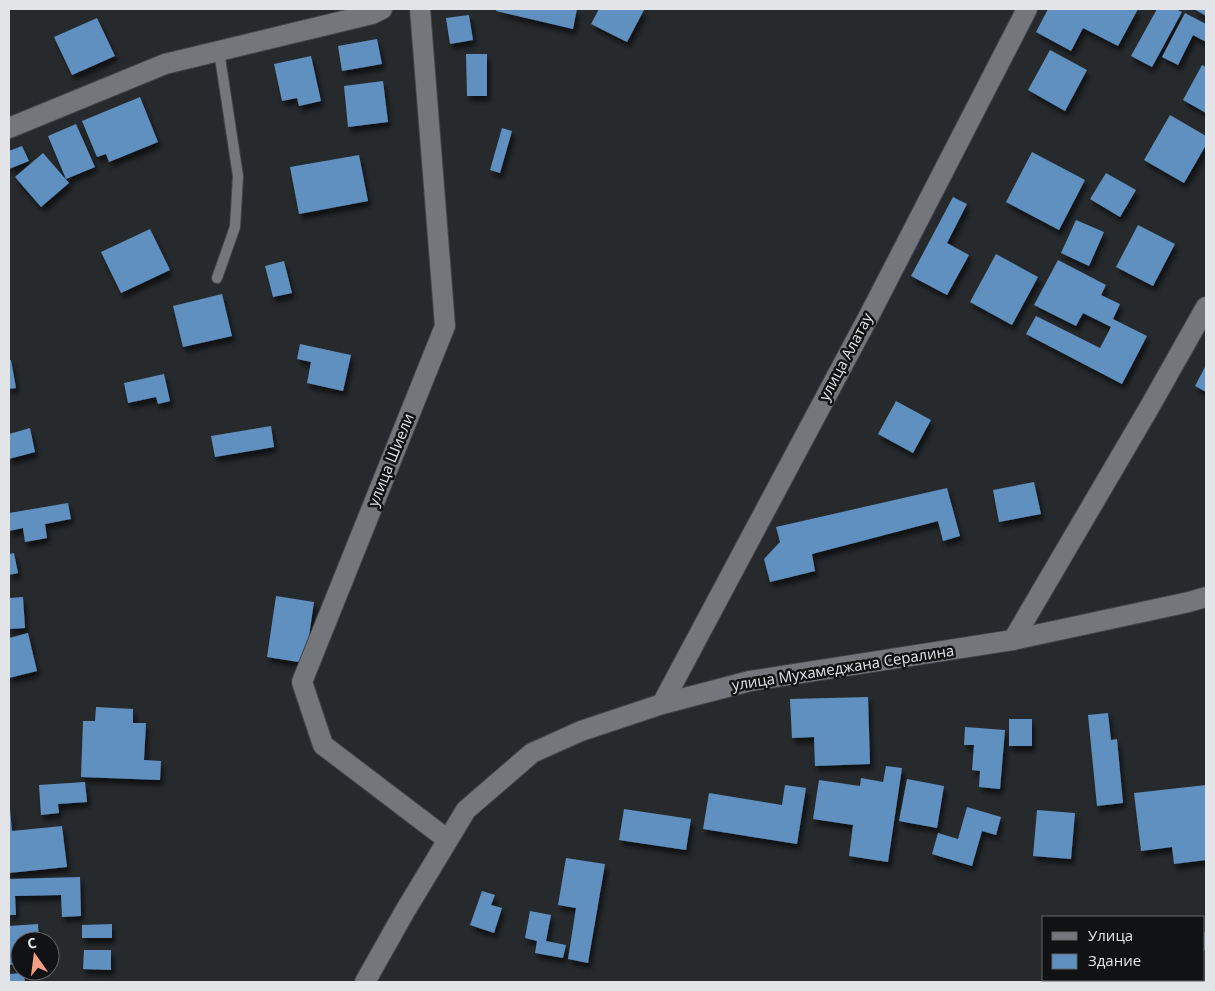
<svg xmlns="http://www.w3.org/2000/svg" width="1215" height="991" font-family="'Open Sans',sans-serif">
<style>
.building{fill:#5e90c0;filter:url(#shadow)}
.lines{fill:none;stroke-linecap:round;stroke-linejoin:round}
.service-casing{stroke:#424448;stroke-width:12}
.minor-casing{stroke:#424448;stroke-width:22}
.service{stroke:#73777c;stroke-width:10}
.minor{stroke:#73777c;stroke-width:20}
.labels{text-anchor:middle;stroke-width:5;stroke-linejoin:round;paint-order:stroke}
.street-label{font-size:15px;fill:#e2e4e7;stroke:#101214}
</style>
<defs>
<filter id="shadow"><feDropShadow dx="3" dy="5.5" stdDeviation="2.5" flood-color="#0009"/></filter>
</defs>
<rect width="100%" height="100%" fill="#262a2d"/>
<path class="building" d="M497,9H577L573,29L496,11Z
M599,9H642L644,10L627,42L591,24Z
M1048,9H1138L1118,46L1083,28L1071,51L1036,32Z
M1157,9H1176L1182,12L1152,67L1131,56Z
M1194,9H1206V16Z
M1185,13L1206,24V42L1193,35L1178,65L1162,57Z
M469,15L473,40L450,44L446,18Z
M97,18L115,56L72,75L54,37Z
M377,39L382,64L342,71L338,46Z
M1050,50L1087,70L1065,111L1028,90Z
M466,54H487V96H467Z
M311,56L321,101L299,106L297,98L282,101L274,64Z
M1202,65L1206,67V113L1183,100Z
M383,81L388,122L348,127L344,86Z
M140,97L158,142L109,162L106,154L97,157L82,121Z
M1170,115L1206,136V145L1184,183L1144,160Z
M76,124L95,167L66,179L48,136Z
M502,128L512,131L500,173L490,170Z
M22,146L29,161L9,169V151Z
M1032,152L1085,180L1059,230L1006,202Z
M43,153L69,183L41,207L15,177Z
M359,155L368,201L299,214L290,167Z
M1106,173L1136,190L1120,217L1090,199Z
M953,197L967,204L947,243L969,255L947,295L911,276Z
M1076,220L1104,232L1089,266L1061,253Z
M1138,225L1175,244L1153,286L1116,267Z
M150,229L170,270L121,293L101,252Z
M996,254L1038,277L1012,325L970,302Z
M1058,260L1106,285L1101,295L1120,304L1113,319L1147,336L1122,384L1026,334L1036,316L1100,348L1111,327L1083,313L1076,326L1034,305Z
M284,261L292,293L273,297L265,266Z
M222,294L232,336L183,347L173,306Z
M300,344L351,355L343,391L307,383L311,362L297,359Z
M9,360H11L16,388L9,389Z
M1206,365V392L1195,386Z
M164,374L170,401L158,404L156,397L128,403L124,383Z
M896,401L931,420L913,453L878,434Z
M271,426L274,447L215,457L211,436Z
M30,428L35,452L9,459V434Z
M1034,482L1041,514L999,522L993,490Z
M947,488L960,536L943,541L938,521L812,554L815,571L770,582L764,559L780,542L776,527Z
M68,503L71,519L45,524L47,538L25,542L23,528L9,531V513Z
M14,553L18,573L9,575V554Z
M276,596L314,602L305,663L267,657Z
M23,597L25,628L10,629L9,598Z
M28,633L37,671L9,678V638Z
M868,697L870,764L815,766L814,737L792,738L790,699Z
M96,707L133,709V723H146L144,760L161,761L160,780L81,777L83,721H95Z
M1108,713L1111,740L1117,739L1123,803L1097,806L1088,715Z
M1009,719H1032V746H1009Z
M965,727L1005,730L1000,789L979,787L980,771L972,770L974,745H964Z
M886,766L902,768L888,862L849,856L853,825L813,819L819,780L860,786L861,778L883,782Z
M907,779L944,786L937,828L899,821Z
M85,782L87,802L58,804L59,813L41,815L39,785Z
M785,785L806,788L797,844L703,829L709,793L782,805Z
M1206,785V860L1174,864L1172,847L1141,851L1134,793Z
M967,807L1001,817L996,835L982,831L972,866L932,854L938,833L958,839Z
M9,809H10L12,831L62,826L67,867L9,873Z
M624,809L691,819L686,850L619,840Z
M1037,810L1075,813L1071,859L1033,856Z
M566,858L605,864L588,963L568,959L576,908L558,905Z
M80,877L81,916L62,917L61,895L15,896L16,915H9V879Z
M482,891L495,895L491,905L502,908L494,933L470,925Z
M530,911L551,915L546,941L566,945L563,958L535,953L537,941L525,938Z
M38,924L39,941H20V964L9,965V926Z
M112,924V938H82V925Z
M1204,932L1206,933V946L1204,952Z
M84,950H111V970L83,969Z
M24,973L25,982H9V974Z
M1150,980H1194L1193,982H1149Z"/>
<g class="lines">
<defs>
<path id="service" d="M217,278L235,227L238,176L219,51"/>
<path id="minor" d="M420,9L445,326L302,682L323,745L448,840
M9,128L165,64L372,14L382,9
M1013,640L1149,408L1206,307
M662,704L871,312L1027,9
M365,982L405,911L466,810L532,753L581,731L662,704L750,681L1013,640L1189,602L1206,597"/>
</defs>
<use href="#service" class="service-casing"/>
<use href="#minor" class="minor-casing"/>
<use href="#service" class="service"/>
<use href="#minor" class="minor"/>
</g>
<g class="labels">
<g class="street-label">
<text transform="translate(846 357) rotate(-62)" y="5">улица Алатау</text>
<text transform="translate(391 460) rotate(-68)" y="5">улица Шиели</text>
<text transform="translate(843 668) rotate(-9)" y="5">улица Мухамеджана Сералина</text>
</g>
</g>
<rect width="1215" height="991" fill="none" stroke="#e2e4e7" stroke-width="20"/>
<rect x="1042" y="916" width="162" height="65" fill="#101214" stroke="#646668"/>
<rect x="1052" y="932" width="25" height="8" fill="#73777c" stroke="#646668"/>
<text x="1088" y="941" font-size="15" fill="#e2e4e7">Улица</text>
<rect x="1052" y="954" width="25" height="15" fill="#5e90c0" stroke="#646668"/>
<text x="1088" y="966" font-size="15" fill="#e2e4e7">Здание</text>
<g transform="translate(35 956) rotate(346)"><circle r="24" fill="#101214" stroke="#646668"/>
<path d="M0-4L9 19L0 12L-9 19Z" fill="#f39f84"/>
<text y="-8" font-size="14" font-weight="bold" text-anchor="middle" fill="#e2e4e7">С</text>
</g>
</svg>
